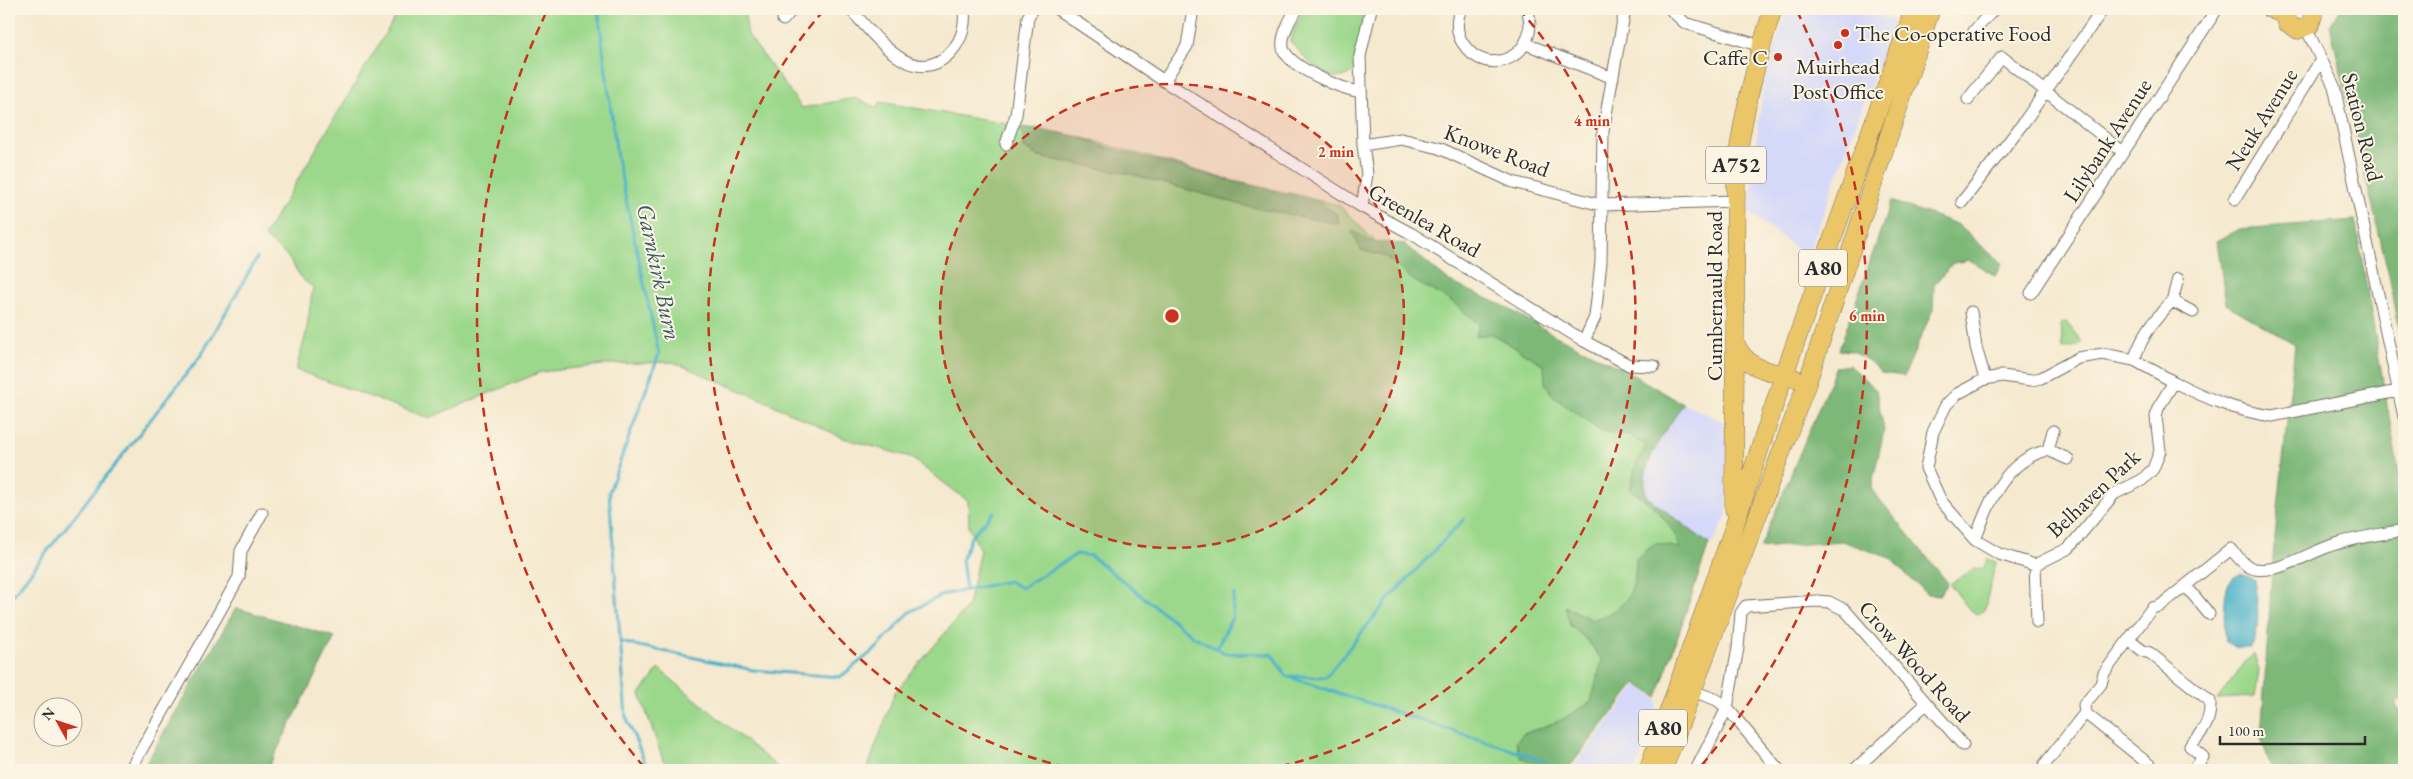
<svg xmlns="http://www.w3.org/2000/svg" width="2413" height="779" font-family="'EB Garamond',serif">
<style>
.built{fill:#d4d8f9}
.green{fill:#9cd88c;stroke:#64825c}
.forest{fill:#7db878;stroke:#547252}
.water{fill:#4cb2ca;stroke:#3c6e7a}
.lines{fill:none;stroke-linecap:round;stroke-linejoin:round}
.stream{stroke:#4cb2ca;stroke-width:3}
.street-casing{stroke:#726e64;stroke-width:13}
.primary-casing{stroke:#726e64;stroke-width:19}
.street{stroke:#fff;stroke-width:11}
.primary{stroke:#ebc669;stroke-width:18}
.ring{fill:none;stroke:#c8321e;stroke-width:2.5;stroke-dasharray:9 6}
.poi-dot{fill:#c8321e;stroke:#fcf5e5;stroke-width:2}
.labels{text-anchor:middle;stroke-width:4;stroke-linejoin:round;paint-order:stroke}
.shield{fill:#fcf5e5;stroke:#6a6863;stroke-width:1}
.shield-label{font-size:21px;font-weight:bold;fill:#2b2b2b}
.poi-label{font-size:22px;fill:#2b2b2b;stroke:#fcf5e5;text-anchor:start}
.street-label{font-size:22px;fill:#2b2b2b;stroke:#fcf5e5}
.water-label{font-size:24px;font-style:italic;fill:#375a63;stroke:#fcf5e5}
.centre{fill:#c8321e;stroke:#fcf5e5;stroke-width:2.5}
.ring-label{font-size:15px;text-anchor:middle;font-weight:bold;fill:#c8321e;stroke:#fcf5e5;stroke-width:4;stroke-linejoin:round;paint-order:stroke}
</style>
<rect width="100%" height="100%" fill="#fcf5e5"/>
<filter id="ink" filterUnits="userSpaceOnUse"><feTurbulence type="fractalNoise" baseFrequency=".02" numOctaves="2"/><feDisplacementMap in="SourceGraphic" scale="10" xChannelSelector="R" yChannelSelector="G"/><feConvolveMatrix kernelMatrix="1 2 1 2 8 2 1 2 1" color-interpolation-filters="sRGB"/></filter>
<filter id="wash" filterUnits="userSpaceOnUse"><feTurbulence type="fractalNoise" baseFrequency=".0096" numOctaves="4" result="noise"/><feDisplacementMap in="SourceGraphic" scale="20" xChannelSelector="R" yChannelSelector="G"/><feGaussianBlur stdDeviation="1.12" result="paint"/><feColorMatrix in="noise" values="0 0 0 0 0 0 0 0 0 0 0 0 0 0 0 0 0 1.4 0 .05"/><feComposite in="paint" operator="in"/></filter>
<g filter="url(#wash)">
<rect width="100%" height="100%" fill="#f5e9cf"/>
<path class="built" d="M1788,9H1860L1894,21L1807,257L1749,212L1762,93L1765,76Z
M1683,404L1727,423V515L1713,543L1709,544L1645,496L1643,482L1654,451Z
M1637,685L1657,699L1656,715L1635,770H1571Z"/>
<path class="green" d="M400,9H744L748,35L802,108L854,98L878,108L880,102L1080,137L1240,183L1339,205L1381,247L1536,345L1651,443L1637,488L1694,539L1564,770H867L895,692L968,606L980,550L969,527L968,501L910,457L843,438L763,400L673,362L611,364L541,372L429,418L296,370L306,334L313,287L303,280L287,256L264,236Z
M1311,9H1367L1355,69C1333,94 1304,57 1290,41L1299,17Z
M2066,322L2082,342L2077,346L2063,349L2061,323Z
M1987,559L1996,562L1984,611L1977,614L1969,609L1950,584L1974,569L1984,568Z
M2254,654L2259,670L2255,697L2217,699L2247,660Z
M659,669L781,770H676L663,760L640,694Z"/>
<path class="forest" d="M2340,9H2404V354L2390,280L2330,26Z
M1036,128L1080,137L1104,147L1228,180L1311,198L1337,214L1339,224L1246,206L1131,174L1039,157L1024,148L1022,129Z
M1891,201L1957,224L2002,264L1996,276L1969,260L1954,263L1934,284L1933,309L1904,376L1881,373L1869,361L1853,351L1839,350Z
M2355,220L2404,503V697L2395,703L2404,719V770H2272L2261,738L2273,557L2295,344L2226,304L2217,241L2240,229Z
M1351,230L1370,241L1404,244L1450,282L1502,305L1556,336L1625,370L1683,404C1667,430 1638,464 1646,496L1709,544L1657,697L1636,683L1567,770L1547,768L1520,757L1516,742L1523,734L1559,721L1591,702L1602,660L1588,641L1570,625L1565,606L1592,620C1626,609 1636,594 1636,559L1656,543L1680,548C1673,524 1652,502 1630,490L1636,464L1646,446L1629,435L1602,431L1555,398L1545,383L1544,365L1492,334L1476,336L1479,324L1454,303L1413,280L1386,257L1361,250Z
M1850,365L1876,390L1884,430L1871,489L1948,583L1940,595L1926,594L1890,558L1842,541L1760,548L1836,367Z
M236,608L335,637L267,770H142Z"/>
<path class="water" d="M2241,574L2254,579C2257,601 2262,628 2251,648H2237L2226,642C2224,630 2222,589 2231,580C2233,577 2238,575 2241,574Z"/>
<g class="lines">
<path class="stream" d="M598,9L617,157L659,354L609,492L626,717L648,770
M966,590L962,559L972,535L994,512
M9,600L202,354L257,258
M620,642L753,670L840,677L877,648L910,612L942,595L1009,581L1021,588L1077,554L1091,556L1193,636L1225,653L1272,654L1286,676L1545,761
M1217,648L1232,618L1234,594
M1290,676L1326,677L1387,601L1464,519"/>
</g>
</g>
<g filter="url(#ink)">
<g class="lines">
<defs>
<path id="street" d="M850,9C873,33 912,90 949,54C961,42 966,27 964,9
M1057,9L1164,81L1362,207L1412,234L1584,341L1629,365L1654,366
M1298,9C1290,17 1279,40 1284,51C1294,69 1341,89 1361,92
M1461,9C1456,19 1456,32 1462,42C1487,83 1543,54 1527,9
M1670,9L1685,23L1761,46
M783,20L793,9
M2306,28L2334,86L2404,417
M1974,31L1994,9
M1526,44L1613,78
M1164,81L1187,46L1193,9
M1968,99L2002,57L2123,152
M1006,144L1016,115L1028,17L1033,9
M1363,145L1401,139L1439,148L1513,182L1601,205L1736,201
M2235,199L2321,60
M1962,202L2024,122L2103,9
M1362,207L1367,174L1363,145L1360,56L1371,9
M2031,293L2217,9
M2172,301L2178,279
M1971,312L1976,347L1985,379
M1584,341L1595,317L1601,262L1603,131L1625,9
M2103,354L2134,360L2174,382L2158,408L2156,417L2160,451L2153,469L2142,480L2114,494L2069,548L2035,565L1999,554L1975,540L1941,501L1926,468L1933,432L1946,405L1957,394L1985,379L2002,376L2031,380L2041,378L2078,358Z
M2134,360C2143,334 2153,321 2172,301L2193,312
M2174,382C2206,398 2236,411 2272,416L2398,391
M2048,450L2053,431
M1975,540C1989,503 2004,460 2048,450L2068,459
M2035,565L2037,622
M2186,586L2209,614
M2130,641L2143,651L2150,653L2210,701C2211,722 2203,731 2190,746L2203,757L2196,766L2202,770
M1688,689L1717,700L1727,708L1779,770
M2085,713L2156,770
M130,770L239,577L241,551L262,513
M1696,770L1727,708L1738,648L1741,613L1746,606L1817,601L1829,602L1845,610L1963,745
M1854,770L1926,704
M2042,770L2045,764L2085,713L2084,705L2101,684L2104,673L2152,608L2160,606L2231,549C2238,557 2245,567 2255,569C2283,573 2312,550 2339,543C2360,537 2383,534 2404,530"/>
<path id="primary" d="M2270,9L2285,15
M2288,9L2285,15L2287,23L2298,30L2310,25L2313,16L2311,9
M1737,347C1751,372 1770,370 1794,378
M1734,509L1736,168C1743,113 1756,61 1773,9
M1648,770L1734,527L1784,375L1914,9
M1663,770L1807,383L1931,9"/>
</defs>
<use href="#street" class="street-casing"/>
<use href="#primary" class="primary-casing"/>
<use href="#street" class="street"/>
<use href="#primary" class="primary"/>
</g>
</g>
<circle cx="1172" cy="316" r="232" fill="#c8321e" fill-opacity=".12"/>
<g class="ring">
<circle cx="1172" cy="316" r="232"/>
<path d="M1080 770A463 463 0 0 1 825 9M1519 9A463 463 0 0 1 1264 770"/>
<path d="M644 767A695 695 0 0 1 547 11M1797 11A695 695 0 0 1 1700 767"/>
</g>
<g class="poi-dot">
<circle cx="1845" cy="33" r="5"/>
<circle cx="1838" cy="45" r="5"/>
<circle cx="1778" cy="57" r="5"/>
</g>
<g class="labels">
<g class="shield">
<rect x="1706" y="146.5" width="60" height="37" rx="4"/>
<rect x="1799" y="249.5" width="48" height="37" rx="4"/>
<rect x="1639" y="709.5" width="48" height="37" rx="4"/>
</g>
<g class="shield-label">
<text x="1736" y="172">A752</text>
<text x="1823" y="275">A80</text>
<text x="1663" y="735">A80</text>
</g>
<g class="poi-label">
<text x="1855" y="41">The Co-operative Food</text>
<text x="1768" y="65" text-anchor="end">Caffe C</text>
<text x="1838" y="74" text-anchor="middle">Muirhead<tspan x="1838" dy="25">Post Office</tspan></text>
</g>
<g class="street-label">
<text transform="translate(2261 119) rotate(-58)" y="8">Neuk Avenue</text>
<text transform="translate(2363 127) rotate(76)" y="8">Station Road</text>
<text transform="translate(2107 140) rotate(-57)" y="8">Lilybank Avenue</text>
<text transform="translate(1497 150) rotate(21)" y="8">Knowe Road</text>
<text transform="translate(1425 220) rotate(30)" y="8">Greenlea Road</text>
<text transform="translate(1714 296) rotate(-90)" y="8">Cumbernauld Road</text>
<text transform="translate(2093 493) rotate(-43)" y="8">Belhaven Park</text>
<text transform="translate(1915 661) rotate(48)" y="8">Crow Wood Road</text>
</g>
<g class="water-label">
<text transform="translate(659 272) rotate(78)" y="8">Garnkirk Burn</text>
</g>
</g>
<circle cx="1172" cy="316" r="8" class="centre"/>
<g class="ring-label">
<text x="1592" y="126">4 min</text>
<text x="1336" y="157">2 min</text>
<text x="1867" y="321">6 min</text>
</g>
<rect width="2413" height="779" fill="none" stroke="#fcf5e5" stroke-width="30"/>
<g transform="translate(58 722) rotate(310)"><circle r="24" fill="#fcf5e5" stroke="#a8a49b"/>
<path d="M0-4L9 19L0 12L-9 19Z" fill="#c8321e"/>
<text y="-8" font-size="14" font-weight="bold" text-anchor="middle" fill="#2b2b2b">N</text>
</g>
<path d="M2220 736v8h145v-8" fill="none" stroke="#2b2b2b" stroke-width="2.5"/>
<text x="2228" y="736" font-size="15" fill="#2b2b2b" stroke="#fcf5e5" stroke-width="4" paint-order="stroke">100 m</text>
</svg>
